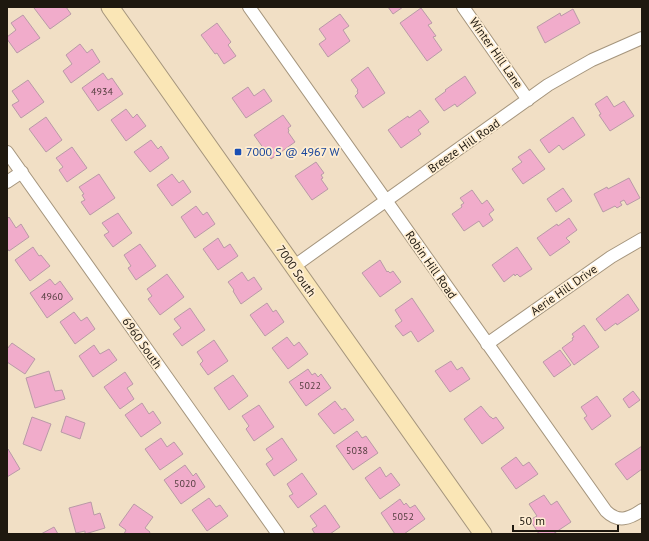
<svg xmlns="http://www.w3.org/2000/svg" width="649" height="541" font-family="'PT Sans',sans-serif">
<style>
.building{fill:#f1accb;stroke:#b99aa7}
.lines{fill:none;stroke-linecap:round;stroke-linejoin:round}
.street-casing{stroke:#a5957d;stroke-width:14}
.secondary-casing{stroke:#a5957d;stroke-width:19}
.street{stroke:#fff;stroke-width:12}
.secondary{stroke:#fae6b6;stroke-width:17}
.transit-dot{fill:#1a4fb4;stroke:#feedd2;stroke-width:1.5}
.labels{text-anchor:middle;stroke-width:3.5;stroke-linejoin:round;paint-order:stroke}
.number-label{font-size:10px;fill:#533d3e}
.street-label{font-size:12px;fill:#1e180f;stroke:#feedd2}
.transit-label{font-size:12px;fill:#164399;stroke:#feedd2;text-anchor:start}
</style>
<rect width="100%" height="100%" fill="#f1dfc5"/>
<path class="building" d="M35,7H66L71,14L50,29L34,8Z
M388,7H403L393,14Z
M421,8L432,23L428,25L436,36L433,37L442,50L427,61L400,23Z
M573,9L580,23L545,43L537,27L560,13L561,16Z
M340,14L349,26L343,30L350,41L328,57L319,44L326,39L319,29Z
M23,15L40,38L17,53L7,39V37L16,30L11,23Z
M217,23L231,42L228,45L236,56L224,64L217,53L215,54L201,35Z
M80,44L87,53L92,49L100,62L71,83L63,71L72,64L66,55Z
M368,67L385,93L363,108L355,96L358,93L357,91L358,90L351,80Z
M103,73L108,80L112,78L123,94L98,111L82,88Z
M465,76L476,93L457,107L455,104L444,111L435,99L446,91L445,90Z
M28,80L44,102L21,118L12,105L19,101L12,91Z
M248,87L254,96L264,89L272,101L246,118L232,98Z
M607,96L614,107L624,101L634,116L610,131L599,115L601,114L595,104Z
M126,109L133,118L137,114L146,126L126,141L111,120Z
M420,110L429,122L418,130L421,134L401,148L388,130L408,116L409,118Z
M283,115L291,126L288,128L289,131L288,132L295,142L271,159L254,135Z
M46,117L62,140L46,152L29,129Z
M573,117L585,135L563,150L559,145L549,153L540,140Z
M151,140L158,149L161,146L169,158L150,172L134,152Z
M72,147L87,168L67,182L59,170L63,167L56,158Z
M530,149L545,169L523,184L512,169L522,162L518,157Z
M316,162L324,173L321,175L323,178L321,179L328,189L312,200L295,176Z
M99,174L115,198L90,215L81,202L85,200L82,195L84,194L79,187Z
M172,174L179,183L183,180L191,192L172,206L157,185Z
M629,178L640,198L627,205L624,200L620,202L622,205L617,208L615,206L603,212L594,194L607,187L608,189Z
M563,188L572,201L556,212L547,199Z
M472,190L482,204L487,200L494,210L489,214L493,220L483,227L479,221L464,231L452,214L462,207L461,205L464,203L460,198Z
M196,206L203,215L207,212L215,224L195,238L181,217Z
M118,213L132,233L113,247L104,235L109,232L102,223Z
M9,217L16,228L21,224L29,237L9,251L7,248V219Z
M569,218L577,230L566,238L570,242L550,256L537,238L557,224L558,226Z
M218,238L224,248L230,244L238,256L218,270L203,249Z
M140,244L156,266L136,280L128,268L131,266L124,255Z
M33,247L39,256L41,255L50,266L30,281L15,260Z
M517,247L532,269L520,277L517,274L515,276L514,274L504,282L492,265Z
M380,260L387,272L388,271L390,273L393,271L401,282L380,297L362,273Z
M242,272L248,281L254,277L262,289L241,304L233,291L234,290L228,282Z
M167,274L184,297L160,315L148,299L152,296L147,289Z
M50,279L55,285L60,281L73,299L47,318L30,293Z
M628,294L639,310L617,325L616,323L605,331L596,319Z
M412,298L434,331L418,342L411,331L403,336L395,326L402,321L395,310Z
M267,303L273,312L276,310L284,322L265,336L250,315Z
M190,308L205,330L182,346L173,334L181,328L174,319Z
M74,312L81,321L87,317L95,329L75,344L60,322Z
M584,325L599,347L574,365L562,348L573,340L572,338L574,337L572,334Z
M287,337L294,346L299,342L308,354L288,369L272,348Z
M214,340L228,361L208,375L200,364L203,361L197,352Z
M12,343L35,359L25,374L7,362V349Z
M94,345L100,354L109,349L117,360L93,377L79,356Z
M560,350L571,365L554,377L543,362Z
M451,361L457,370L462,367L470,379L450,392L435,371Z
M308,369L312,375L315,373L318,377L321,374L331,388L306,406L289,382Z
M49,371L55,391L62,390L65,399L35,408L26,378Z
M125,372L133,384L127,388L134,399L120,409L104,387Z
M233,375L248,396L229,410L214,388Z
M633,391L640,400L629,408L623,399Z
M597,396L611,416L592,430L584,418L587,416L581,407Z
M335,401L342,410L345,408L354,420L334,434L318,414Z
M142,403L149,414L153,411L161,423L141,437L125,415Z
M259,405L274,427L254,441L246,429L249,426L242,416Z
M481,406L490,417H491L493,419L496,417L504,428L482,444L464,419Z
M66,416L85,423L80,439L61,432Z
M32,417L51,424L41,451L23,444Z
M357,431L362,438L366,436L378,453L353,470L336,446Z
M161,438L167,447L174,442L183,454L160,470L145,449Z
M282,438L297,460L274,476L266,464L273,459L266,449Z
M642,446V469L627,480L615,464Z
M8,449L20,469L7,477V450Z
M516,457L523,466L529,462L538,474L516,489L501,468Z
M185,465L193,476L196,473L205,487L181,504L164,480Z
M380,467L386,477L391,473L400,485L380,499L365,478Z
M302,473L317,494L298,508L289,496L293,494L287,484Z
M544,495L551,505L557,501L571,522L553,534H539L530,520L537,516L529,504Z
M209,498L216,507L220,505L228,516L207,531L192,510Z
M400,499L404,505L406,503L410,508L415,505L425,519L404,534H395L381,513Z
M91,502L94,515L100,513L105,528L85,534V531L76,533L69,508Z
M134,504L153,517L145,528L150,532L149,534H124L126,530L119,525Z
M325,505L340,527L330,534H315L312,529L317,526L310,516Z
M54,527L58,534H41Z"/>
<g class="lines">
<defs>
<path id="street" d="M249,7L606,511C618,523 629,519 642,510
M463,7L528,100
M7,152L278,534
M7,182L22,172
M293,267L548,85L592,60L642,38
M487,344L611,257L642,239"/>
<path id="secondary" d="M110,7L483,534"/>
</defs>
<use href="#street" class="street-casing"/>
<use href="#secondary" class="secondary-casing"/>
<use href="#street" class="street"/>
<use href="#secondary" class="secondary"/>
</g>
<rect class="transit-dot" x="234" y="148" width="8" height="8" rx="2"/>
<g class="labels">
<g class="number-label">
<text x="102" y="95">4934</text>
<text x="52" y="300">4960</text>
<text x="310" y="389">5022</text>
<text x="357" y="454">5038</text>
<text x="185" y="487">5020</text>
<text x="403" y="520">5052</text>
</g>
<g class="street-label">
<text transform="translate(496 53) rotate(55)" y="4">Winter Hill Lane</text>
<text transform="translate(464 146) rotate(-35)" y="4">Breeze Hill Road</text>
<text transform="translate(431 265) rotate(55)" y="4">Robin Hill Road</text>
<text transform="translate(296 271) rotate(55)" y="4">7000 South</text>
<text transform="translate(564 290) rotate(-35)" y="4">Aerie Hill Drive</text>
<text transform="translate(142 343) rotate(55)" y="4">6960 South</text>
</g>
<g class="transit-label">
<text x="246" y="156">7000 S @ 4967 W</text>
</g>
</g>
<rect width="649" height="541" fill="none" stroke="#1e180f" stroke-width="16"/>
<path d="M513 525v6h105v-6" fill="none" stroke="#1e180f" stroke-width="2"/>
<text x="519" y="525" font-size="12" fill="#1e180f" stroke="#feedd2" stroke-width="3" paint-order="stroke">50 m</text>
</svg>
